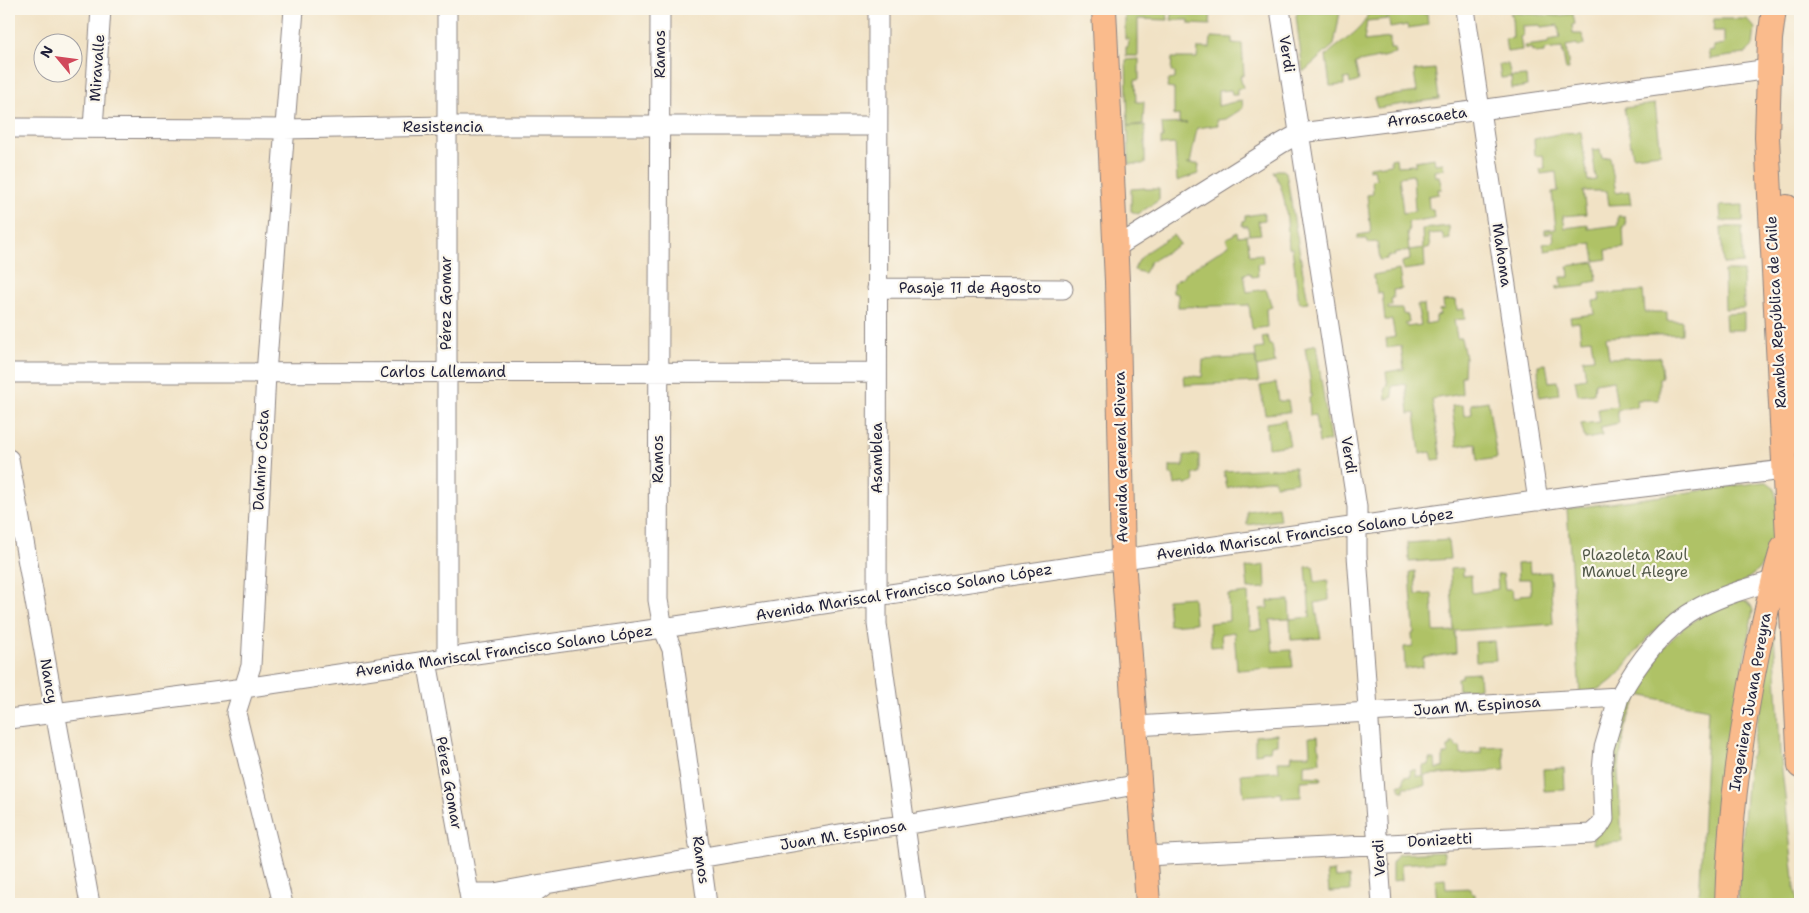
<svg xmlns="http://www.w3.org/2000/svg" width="1809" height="913" font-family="'Shantell Sans',sans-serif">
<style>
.green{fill:#afc266;stroke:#687250;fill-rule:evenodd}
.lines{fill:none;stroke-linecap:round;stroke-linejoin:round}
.minor-casing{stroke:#8a8280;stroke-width:21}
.major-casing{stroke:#8a8280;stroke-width:26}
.minor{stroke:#fff;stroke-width:19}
.major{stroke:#fabb8c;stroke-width:24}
.labels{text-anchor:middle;stroke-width:4.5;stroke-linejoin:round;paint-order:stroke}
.street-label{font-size:15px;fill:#22223b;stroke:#fbf7ec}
.park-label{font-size:15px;fill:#535a4a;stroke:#fbf7ec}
</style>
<rect width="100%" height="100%" fill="#fbf7ec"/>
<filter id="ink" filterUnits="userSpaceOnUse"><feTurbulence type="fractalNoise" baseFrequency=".02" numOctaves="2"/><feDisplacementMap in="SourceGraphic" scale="10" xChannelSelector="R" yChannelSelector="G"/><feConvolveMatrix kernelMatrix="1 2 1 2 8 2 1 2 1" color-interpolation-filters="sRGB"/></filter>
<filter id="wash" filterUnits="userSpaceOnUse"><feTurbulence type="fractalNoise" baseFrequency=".0096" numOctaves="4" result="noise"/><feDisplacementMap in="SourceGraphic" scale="20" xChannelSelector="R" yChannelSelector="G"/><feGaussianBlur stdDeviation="1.12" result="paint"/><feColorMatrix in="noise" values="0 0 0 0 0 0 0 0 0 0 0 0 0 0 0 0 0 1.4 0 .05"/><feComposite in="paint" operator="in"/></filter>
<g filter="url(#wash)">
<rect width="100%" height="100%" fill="#f1e2c5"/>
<path class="green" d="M1130,10H1167L1168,20L1138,19V56H1126V47H1128L1129,39H1125V15Z
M1173,10H1211L1210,25L1189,24V20H1171Z
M1298,12H1340L1334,45L1303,72L1296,16Z
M1389,12L1427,14L1428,25L1408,28L1407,25L1390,28L1389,19L1367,21L1364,41L1390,38V49H1395L1396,54L1355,63L1359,81L1350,84L1349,78L1344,79V85L1330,86L1326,56C1338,43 1364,31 1368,13Z
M1510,13L1557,16L1573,14L1575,24L1572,25L1573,34H1582L1584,45L1578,47L1577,44L1566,46L1569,70H1566L1562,48L1544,50V53L1535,54V51L1532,52L1531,48L1525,50V46L1548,43L1549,40L1560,38L1558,25L1541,27L1540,25L1522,26L1523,36L1520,37L1522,50L1507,52L1505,39L1513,38L1512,16Z
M1714,19H1747L1755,28L1753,46L1745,54L1710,59L1708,51L1714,50V46L1724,44V31H1713Z
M1211,37L1232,38V43L1242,44L1244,75L1240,76L1243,88L1237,89V95H1232L1231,90L1218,91V106L1242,100L1243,108L1226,119L1217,120L1218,125L1197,128L1190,164H1186H1199L1198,174L1177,181L1175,144L1161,145V138H1163L1162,124L1187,123H1179V115L1174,116V89L1167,88L1168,80L1175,79V72H1171L1172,58H1197L1198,48H1210Z
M1139,59V80H1135L1136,102H1144L1143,124L1128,126L1126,60Z
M1508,64L1511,77L1526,76L1527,86L1512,89L1511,77L1501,78L1499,65Z
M1435,69L1439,99L1377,108L1374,98L1417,92L1414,71Z
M1655,104L1661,153L1633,156L1624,108Z
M1145,125V164H1129L1128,126Z
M1581,132L1588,181L1596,180L1592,148L1594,151L1600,150L1602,158L1610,157L1616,193L1629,191L1631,204L1609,205L1607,191H1583L1586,214L1563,216L1565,228L1588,225V229L1618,225V216H1625L1626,226H1623L1624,248L1606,250L1607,259L1595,261L1592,243L1545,251L1543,244L1554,242L1553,232L1545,234V230L1556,229L1552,192L1558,191L1556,172L1541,174L1540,169L1545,168L1543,155L1535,156L1534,139L1563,133Z
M1396,158L1397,166L1415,165V161L1434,158L1435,164L1443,163L1444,169L1434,171L1435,176H1439L1442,189H1438L1439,194L1428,196L1429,209H1433L1434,218L1408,222L1409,231L1407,232L1409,250L1423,248L1422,229L1449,226L1450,239L1444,240L1442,233L1428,234L1430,247L1424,249L1425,267L1403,270L1402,262L1410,260L1409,250L1394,253L1395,256H1387V259L1380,260L1377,242L1368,243L1367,239H1358V235L1371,233L1367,195L1373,194L1372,180L1376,179L1374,169L1369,170V167L1391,164V159ZM1413,175L1415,211L1403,213L1399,177Z
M1277,170H1283L1286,172L1308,302L1299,303L1292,248H1289C1287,225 1287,190 1273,172Z
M1145,188V189H1159V200L1138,214L1131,211V189Z
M1743,205V221H1721L1720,206Z
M1264,213L1265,220L1258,221L1261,234L1249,235L1248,226H1242L1243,221L1245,220V216Z
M1721,227H1742L1743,263L1723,264Z
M1237,232L1238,236L1247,235L1250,255L1262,254L1263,263L1257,264L1258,276L1252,277L1250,273L1244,274L1247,292L1266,289L1272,307L1266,309L1267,327L1252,329L1249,305L1178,307V294L1173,293V283L1184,276V274L1229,245L1226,239Z
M1173,235L1180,244L1150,262L1144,273L1134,270C1140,252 1158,245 1173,235Z
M1595,262L1597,281L1586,283V286L1556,289V287L1562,286L1561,277H1569L1568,266Z
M1399,270L1402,289L1393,290L1394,298L1391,299L1392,305L1388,307V309H1402L1403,314L1408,315L1409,322L1405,323L1407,327L1421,325L1417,305H1424L1426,324L1436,322V316L1440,315L1439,310L1444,309L1443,301L1456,300L1457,310L1464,309L1465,319L1454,320L1457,338H1461L1465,357L1464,376H1461L1462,394L1432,399L1441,459L1433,460L1431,452L1420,454L1415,413L1409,414L1406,384L1392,386L1393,397L1386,399L1385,387L1388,386L1386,372L1404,369L1401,346L1387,348L1386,339L1395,337L1392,320H1385L1382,292L1377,293L1375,280L1373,279V275Z
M1724,271H1743L1744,308L1725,309Z
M1643,291L1645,312H1667V321H1682V334L1606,337L1609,358L1660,357L1662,377L1659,378V400H1637L1638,406L1617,410L1619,423L1601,427L1602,436L1585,439L1581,424L1600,422L1598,409L1617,406L1613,380L1595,383L1594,393L1578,395L1575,380L1586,378L1583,359L1594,358L1591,339L1581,340L1579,322L1571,323L1570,317L1595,314L1593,301L1600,300L1599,294Z
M1744,313V330H1726L1725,314Z
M1267,336L1269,345H1272L1275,363L1257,367L1255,349L1264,348L1262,337Z
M1316,344L1330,441L1319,443L1315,415L1310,416L1309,398L1311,397L1310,378L1305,348Z
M1255,357L1259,382L1185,385L1184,375L1202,377L1203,360Z
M1546,364L1549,382L1557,381L1559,394L1539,397L1538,365Z
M1276,383L1279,401H1288L1290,412L1265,414L1260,386Z
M1488,401L1497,458L1478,461L1476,443L1457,446L1452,406L1463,405L1464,416L1472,414L1471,404Z
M1285,420L1290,445L1268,448L1266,423Z
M1184,455H1199V473L1193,474L1194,482L1186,485L1184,482L1175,485L1173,475H1170V466H1184Z
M1295,467L1297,482L1275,485L1274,479L1243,483L1227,488L1224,471Z
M1763,482H1767L1775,488C1775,494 1777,500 1777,507C1778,526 1771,557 1757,571C1737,592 1695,596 1673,614C1661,624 1650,635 1640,647C1621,670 1613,689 1580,694L1567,509Z
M1278,507L1280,520L1247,525V511Z
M1448,540L1450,559L1409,562L1408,543Z
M1529,563L1530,573L1550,572L1553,624L1455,631L1456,653L1423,658V667L1405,669L1404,647L1413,646L1412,634L1414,633L1410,572L1415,571L1416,595L1432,594L1434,632L1454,631L1450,569L1463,568V576L1471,575L1472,593L1498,589L1497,575L1503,574L1505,589H1512L1513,598L1520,597V595L1531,594L1530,579H1518L1517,564Z
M1265,565L1266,588L1248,589L1246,568Z
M1313,566L1315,582L1328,580L1329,600L1315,603L1321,638L1291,640L1290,619L1270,620L1273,651L1291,650L1293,667L1237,670L1234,632L1221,634L1222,646L1211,647L1209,623L1229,621L1228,595L1248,593L1250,630L1262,629L1260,609L1268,608V601L1289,600L1290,619L1310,617L1306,567Z
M1193,597L1195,623L1169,625L1167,599Z
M1739,600C1747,600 1751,603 1753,611L1740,682L1717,904H1699L1708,709L1639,695L1625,726L1618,772L1622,842L1592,844L1593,839L1610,777L1612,750L1625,700L1648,663L1684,627L1704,614Z
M1774,630L1780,751L1795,888L1798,904H1737L1748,772Z
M1494,641L1496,660L1476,661L1475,642Z
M1479,673L1480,688L1458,690L1457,678L1462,677V674Z
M1277,734V744L1271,745L1270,751H1262V753L1255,754V736Z
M1318,736L1320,762L1304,764V776L1321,777V780L1301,781V797L1282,798L1281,793L1244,796L1241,774L1279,771L1278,761H1291L1292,755H1310L1309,737Z
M1451,743H1455L1456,747H1460L1461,755L1481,753V747L1503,746L1505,770L1424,775L1425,786L1404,787V791H1401L1399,784H1404V777L1411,776L1410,770H1416V776H1423V766L1429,765V759H1435L1436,769L1443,768V754H1448V747L1451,746Z
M1564,768L1565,790L1544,791L1543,769Z
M1444,852V861L1401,864L1402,880L1392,881V863L1398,854Z
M1334,871L1335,878L1349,877L1350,891L1329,892L1327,872Z
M1445,878L1446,889L1471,888L1472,894H1475V904H1428L1437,903L1435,879Z"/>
</g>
<g filter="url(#ink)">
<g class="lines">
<defs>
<path id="minor" d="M660,9L658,600L663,628L672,649L707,904
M878,9L877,624L916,904
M1280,9L1357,507V555L1382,904
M1465,9L1538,501
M9,128L284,129L447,126H877
M93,128L101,9
M1115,248L1282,143L1300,133L1480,110L1769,69
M877,288L1063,289
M9,373C298,374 587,371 877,372
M9,459L90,904
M447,658V9
M427,661L471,904
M9,719L244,688L447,658L663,628L1123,559L1577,495L1800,468
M1136,726L1619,697C1637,663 1665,626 1700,607C1723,595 1748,588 1772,581
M1145,856L1591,834L1599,827L1604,819L1602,771L1604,748L1619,697
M469,893H494L542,884
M283,904L236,713L251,666L266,374L294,9
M519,904L546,884L857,831L905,825L1141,784"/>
<path id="major" d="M1104,9L1117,281L1123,559L1148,904
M1774,9L1770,39L1767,137L1800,766
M1787,207L1800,443
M1727,904C1729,820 1740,737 1757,654C1765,618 1772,582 1783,547"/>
</defs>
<use href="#minor" class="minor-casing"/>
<use href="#major" class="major-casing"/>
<use href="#minor" class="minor"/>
<use href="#major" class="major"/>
</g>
</g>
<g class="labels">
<g class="street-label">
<text transform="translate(660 54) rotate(-90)" y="5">Ramos</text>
<text transform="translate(1287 54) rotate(81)" y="5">Verdi</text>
<text transform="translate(97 68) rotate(-86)" y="5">Miravalle</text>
<text transform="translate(1427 117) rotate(-7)" y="5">Arrascaeta</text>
<text x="443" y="132">Resistencia</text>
<text transform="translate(1502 255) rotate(82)" y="5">Mahoma</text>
<text x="970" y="293">Pasaje 11 de Agosto</text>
<text transform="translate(446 303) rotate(-90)" y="5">Pérez Gomar</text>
<text transform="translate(1776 312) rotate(-93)" y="5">Rambla República de Chile</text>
<text x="443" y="377">Carlos Lallemand</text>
<text transform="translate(1349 455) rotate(81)" y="5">Verdi</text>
<text transform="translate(1121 457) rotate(-91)" y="5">Avenida General Rivera</text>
<text transform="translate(877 458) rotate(-90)" y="5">Asamblea</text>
<text transform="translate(658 459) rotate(-90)" y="5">Ramos</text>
<text transform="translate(261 460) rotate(-87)" y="5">Dalmiro Costa</text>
<text transform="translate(1305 534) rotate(-8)" y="5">Avenida Mariscal Francisco Solano López</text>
<text transform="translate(904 592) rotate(-9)" y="5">Avenida Mariscal Francisco Solano López</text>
<text transform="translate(504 651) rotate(-8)" y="5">Avenida Mariscal Francisco Solano López</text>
<text transform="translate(49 681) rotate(80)" y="5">Nancy</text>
<text transform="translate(1750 702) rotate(-80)" y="5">Ingeniera Juana Pereyra</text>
<text transform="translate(1477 706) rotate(-4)" y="5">Juan M. Espinosa</text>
<text transform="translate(449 783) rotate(80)" y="5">Pérez Gomar</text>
<text transform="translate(843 835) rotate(-9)" y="5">Juan M. Espinosa</text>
<text transform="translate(1440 840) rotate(-3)" y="5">Donizetti</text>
<text transform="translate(1379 858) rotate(-94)" y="5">Verdi</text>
<text transform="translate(701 860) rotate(82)" y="5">Ramos</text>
</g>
<g class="park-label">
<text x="1635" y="560">Plazoleta Raul<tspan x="1635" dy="17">Manuel Alegre</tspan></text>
</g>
</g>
<rect width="1809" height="913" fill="none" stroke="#fbf7ec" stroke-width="30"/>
<g transform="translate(58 58) rotate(299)"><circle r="24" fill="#fbf7ec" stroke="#a4a2a5"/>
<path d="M0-4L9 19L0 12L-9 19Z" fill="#d1495b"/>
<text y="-8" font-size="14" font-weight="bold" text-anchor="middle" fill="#22223b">N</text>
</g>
</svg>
